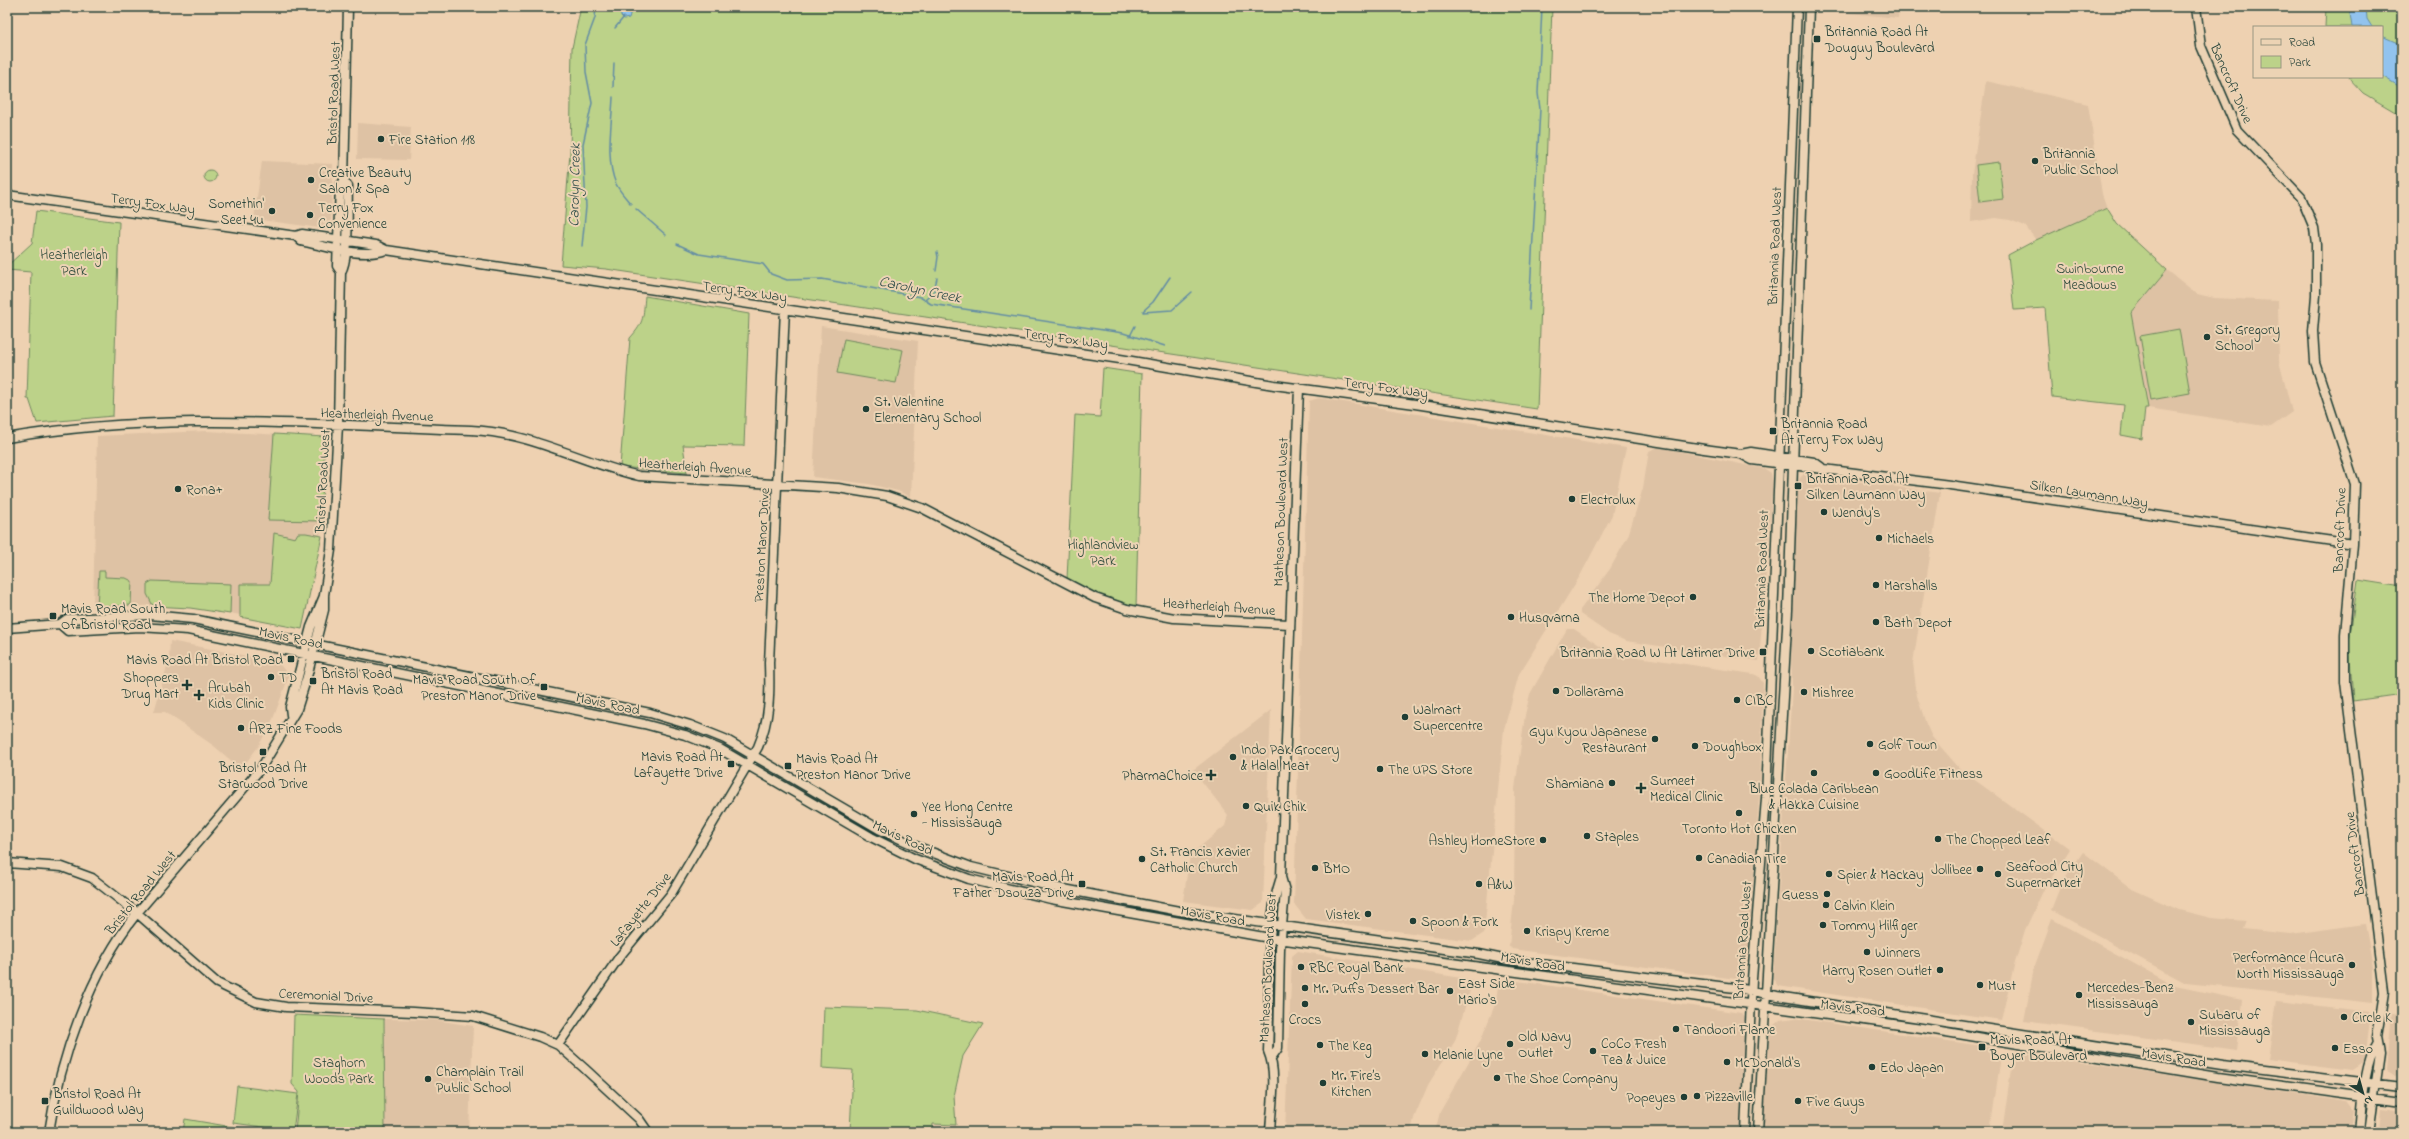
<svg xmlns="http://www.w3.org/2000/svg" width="2409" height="1139" font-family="'Indie Flower',sans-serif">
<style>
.built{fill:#dec2a4}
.green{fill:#bcd289;stroke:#6e885e}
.water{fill:#92c3ee;stroke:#648da4}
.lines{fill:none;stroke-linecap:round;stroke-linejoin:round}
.stream{stroke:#648da4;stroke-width:1.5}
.secondary-casing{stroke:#1f3d34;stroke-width:11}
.secondary{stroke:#ecd3b4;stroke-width:8}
.poi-dot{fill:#1f3d34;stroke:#ecd3b4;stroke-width:1.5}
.labels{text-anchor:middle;stroke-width:4;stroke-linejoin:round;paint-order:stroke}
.poi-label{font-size:14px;fill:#1f3d34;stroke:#ecd3b4;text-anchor:start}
.street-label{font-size:14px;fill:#1f3d34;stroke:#ecd3b4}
.park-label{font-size:14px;fill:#2f4c3c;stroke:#ecd3b4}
.water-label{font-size:15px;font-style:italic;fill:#2a4a47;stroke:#ecd3b4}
</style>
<rect width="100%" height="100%" fill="#eed1b1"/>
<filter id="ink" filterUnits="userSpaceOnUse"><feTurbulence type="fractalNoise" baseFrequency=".025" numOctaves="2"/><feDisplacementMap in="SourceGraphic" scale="8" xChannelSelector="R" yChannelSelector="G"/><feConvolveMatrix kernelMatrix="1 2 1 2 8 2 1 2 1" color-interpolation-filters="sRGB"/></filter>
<g filter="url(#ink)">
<path class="built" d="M1818,7H1899L1898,18L1820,10Z
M1986,81L2088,104L2102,194L2107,208L2036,240L2025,226L2010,220L1996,218L1971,222L1972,174Z
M358,123L411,127L409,160L357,159Z
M262,161L333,164L331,220L320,228L254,219Z
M2167,270L2197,294L2214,298L2278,301L2279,361L2292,412L2271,427L2148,408L2131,313Z
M821,326L918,341L911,497L898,491L869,484L813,477Z
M1319,398L1626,448L1612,515L1580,576L1519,674L1504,729L1484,933L1472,941L1306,919L1294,904L1309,401Z
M206,431L322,437L321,530L305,612L285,624L186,604L93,608L97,436Z
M1658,447L1765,469L1771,473L1773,481L1759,661L1626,641L1609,634L1580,614V610L1610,569L1628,536L1643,488L1649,451Z
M1804,474L1940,493L1913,663L1917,696L1926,724L1932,737L1961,770L2070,849L2044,889L2025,930L2014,966L2001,1020L1778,986L1773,979L1792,688L1790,587L1799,479Z
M1567,629H1574L1604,649L1624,655L1753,674L1758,676L1763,683L1760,783L1748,962L1742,975L1736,979L1512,949L1509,946L1514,900L1515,789L1525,715L1530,694Z
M170,641L278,662L289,676L273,719L258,747L241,769L214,746L165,712H154L169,659Z
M1271,710L1263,903L1253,910L1183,901L1190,855L1225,826L1228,815L1193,770Z
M2083,852L2132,889L2179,910L2211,918L2246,921L2243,929L2291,934L2365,924L2373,967V1003L2186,983L2051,910L2062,882Z
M2052,919L2175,986L2242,1000L2236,1050L2024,1021L2034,968Z
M1298,951L1473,980L1455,1041L1428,1085L1414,1118L1411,1132H1285L1292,956Z
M1503,979L1741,1013L1745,1016L1740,1132H1435L1440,1112L1480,1042L1494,1007L1499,984Z
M2277,1001L2371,1012L2365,1061L2353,1069L2268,1058Z
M2391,1013L2402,1014V1076L2394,1075L2386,1070Z
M1795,1018L1995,1048L1998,1052L2000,1063L1990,1132H1763L1769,1034L1773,1026L1780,1020Z
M384,1019L435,1020L473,1026L469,1132H385Z
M2024,1053L2348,1102L2355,1111L2352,1132H2002L2012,1062Z
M2381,1108L2402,1111V1132H2379Z"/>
<path class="green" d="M581,7H1552L1537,409L606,269L561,265L570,153L572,48Z
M2326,7H2402V116L2363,93L2348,77H2382V27H2325Z
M1999,162L2003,199L1980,202L1976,165Z
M204 176a6 6 0 1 1 12 0a6 6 0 1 1-12 0Z
M2107,208L2117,224L2167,270L2131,313L2148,408H2145L2142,439L2121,435L2124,405L2052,397L2045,308L2014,310L2008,255L2036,240Z
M36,211L119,222L113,416L37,423L29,399H27L31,272L7,270V266L32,243Z
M645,296L749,314L744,446L683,445L687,473L620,467L630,338C645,322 643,316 645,296Z
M2179,329L2190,393L2151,400L2140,336Z
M844,339L903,350L896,383L837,373Z
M1103,368L1142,374L1136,607L1096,594L1067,579L1075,415L1100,417Z
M274,434L325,437L321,521L268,520Z
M274,533L295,538L298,533H306L322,536L302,629L240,617V584H270Z
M99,571H105V577L126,578L132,581L131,605L97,607Z
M2358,580L2402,587V694L2353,701L2349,643Z
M152,581L231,584L230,614L190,608L153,606L147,594V584Z
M824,1007L917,1010L983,1024L963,1056L954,1096L956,1125L933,1124L932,1132H850L853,1070L822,1068Z
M294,1015L384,1019L385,1132H295L299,1092L292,1084Z
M237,1086L298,1094L293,1131L233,1123Z
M185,1119L262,1132H183Z"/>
<path class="water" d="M620,7H632L629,18L624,19L621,16Z
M2349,7H2366L2367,19L2372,27H2352Z
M2382,36L2402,45V88L2382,76Z"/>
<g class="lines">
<path class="stream" d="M615,28L624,17
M613,87L614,63
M613,97C612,123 605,159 616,184C620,192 626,198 631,204
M636,209L666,235
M677,244L699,254L763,264L771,274L787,280L822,279L920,297L931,304L1123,333L1165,346
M582,246L586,207L583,144L592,103L586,72L585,45L595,18L596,7
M936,271L938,257L937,252
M925,299L934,291L937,278
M1529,310L1540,109L1538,93L1542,7
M1143,311L1153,302L1170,277
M1143,312L1172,310L1192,292
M1130,336L1135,326"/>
<defs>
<path id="secondary" d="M2196,7L2201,46L2237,130L2301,197L2314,228L2316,244V295L2313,331L2315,362L2355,484L2353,544L2345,634V682L2384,992L2377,1038L2380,1054L2369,1132
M7,195L296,236L302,234L376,245L386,250L1120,359L1274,385L1415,404L1704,449L1741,454L1751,452L1814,462L1821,467
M296,236L301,241C326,246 361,259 386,250
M341,272L337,266L340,186L344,181L348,7
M7,438C160,411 316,425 471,430C530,432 582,463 639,476L838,488L887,496L922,508L1095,598L1127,609L1174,618L1289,624
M1741,454L1752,460L1950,485L2353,544
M60,624L68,631L139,627L188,630L644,724L685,735L720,749L871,837L915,859L969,879L1051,899L1264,937L1922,1028L2218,1077L2402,1102
M7,628L60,624L67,619L150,615L193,619L650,713L690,725L725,739L879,829L918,847L971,867L1053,887L1179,911L1479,954L1508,960L1743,989L1777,996L2223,1065L2402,1087
M291,715L290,707L311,627L324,596
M7,863L62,867L92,878L137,913L217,983L256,1002L286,1007L414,1012L473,1016L540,1037L558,1045L584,1068L639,1119L648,1132
M558,1045L620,956L671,894L758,747C770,719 770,693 769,663L785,309
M1271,1058L1278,1048L1280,949L1285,891L1281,877L1299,388
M49,1132C60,1058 90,972 137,913L261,768L297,709L307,677L324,610V595L331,550L338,425L341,272C350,257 347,206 348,186L344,181
M1270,1132C1271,1107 1278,1074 1268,1051C1271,995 1263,930 1281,877
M1745,1132L1752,979L1766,798L1797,7
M1758,1132L1788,610L1809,7
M2360,1132C2363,1107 2363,1066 2377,1045"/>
</defs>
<use href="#secondary" class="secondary-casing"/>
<use href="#secondary" class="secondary"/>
</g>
</g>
<g class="poi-dot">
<rect x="1813" y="35" width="8" height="8" rx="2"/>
<circle cx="381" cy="139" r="4"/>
<circle cx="2035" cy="161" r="4"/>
<circle cx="311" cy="180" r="4"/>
<circle cx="272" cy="211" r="4"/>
<circle cx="310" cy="215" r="4"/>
<circle cx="2207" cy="337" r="4"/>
<circle cx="866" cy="409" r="4"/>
<rect x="1769" y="427" width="8" height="8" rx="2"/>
<rect x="1794" y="482" width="8" height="8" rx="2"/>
<circle cx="178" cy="489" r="4"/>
<circle cx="1572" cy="499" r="4"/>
<circle cx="1824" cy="512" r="4"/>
<circle cx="1879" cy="538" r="4"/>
<circle cx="1876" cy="585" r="4"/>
<circle cx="1693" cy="597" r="4"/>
<rect x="49" y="612" width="8" height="8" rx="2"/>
<circle cx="1511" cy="617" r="4"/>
<circle cx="1876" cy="622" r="4"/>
<circle cx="1811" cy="651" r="4"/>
<rect x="1759" y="648" width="8" height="8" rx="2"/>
<rect x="287" y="655" width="8" height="8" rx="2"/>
<circle cx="271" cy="677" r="4"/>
<rect x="309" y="677" width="8" height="8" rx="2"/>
<path d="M185 679h4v4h4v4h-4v4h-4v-4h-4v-4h4z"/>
<rect x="540" y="683" width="8" height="8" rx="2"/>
<circle cx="1556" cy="691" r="4"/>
<circle cx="1804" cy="692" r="4"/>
<path d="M197 689h4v4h4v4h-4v4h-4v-4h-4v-4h4z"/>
<circle cx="1737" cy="700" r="4"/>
<circle cx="1405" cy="717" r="4"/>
<circle cx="241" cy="728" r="4"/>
<circle cx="1655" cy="739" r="4"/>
<circle cx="1870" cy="744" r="4"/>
<circle cx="1695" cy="746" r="4"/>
<rect x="259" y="748" width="8" height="8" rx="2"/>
<circle cx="1233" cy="757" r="4"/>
<rect x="727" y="760" width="8" height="8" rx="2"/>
<rect x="784" y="762" width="8" height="8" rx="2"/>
<circle cx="1380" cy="769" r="4"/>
<circle cx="1814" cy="773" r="4"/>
<circle cx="1876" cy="773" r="4"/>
<path d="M1209 769h4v4h4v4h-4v4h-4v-4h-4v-4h4z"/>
<circle cx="1612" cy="783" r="4"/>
<path d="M1639 782h4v4h4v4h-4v4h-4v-4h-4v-4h4z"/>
<circle cx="1246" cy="806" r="4"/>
<circle cx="1739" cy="813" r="4"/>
<circle cx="914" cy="814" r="4"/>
<circle cx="1587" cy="836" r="4"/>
<circle cx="1938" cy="839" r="4"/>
<circle cx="1543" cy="840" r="4"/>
<circle cx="1699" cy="858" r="4"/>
<circle cx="1142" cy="859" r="4"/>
<circle cx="1315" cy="868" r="4"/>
<circle cx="1980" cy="869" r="4"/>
<circle cx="1829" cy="874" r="4"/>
<circle cx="1998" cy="874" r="4"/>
<rect x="1078" y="880" width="8" height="8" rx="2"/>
<circle cx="1479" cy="884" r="4"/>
<circle cx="1827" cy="894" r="4"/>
<circle cx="1826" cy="905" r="4"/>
<circle cx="1368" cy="914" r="4"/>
<circle cx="1413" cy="921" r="4"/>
<circle cx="1823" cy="925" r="4"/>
<circle cx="1527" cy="931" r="4"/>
<circle cx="1867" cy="952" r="4"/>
<circle cx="2352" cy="965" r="4"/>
<circle cx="1301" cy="967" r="4"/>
<circle cx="1940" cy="970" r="4"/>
<circle cx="1980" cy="985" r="4"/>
<circle cx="1305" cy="988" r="4"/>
<circle cx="1450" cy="991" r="4"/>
<circle cx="2079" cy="995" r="4"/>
<circle cx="1305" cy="1004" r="4"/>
<circle cx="2344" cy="1017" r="4"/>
<circle cx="2191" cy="1022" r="4"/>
<circle cx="1676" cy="1029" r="4"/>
<circle cx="1510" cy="1044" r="4"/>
<circle cx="1320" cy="1045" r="4"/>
<rect x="1978" y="1043" width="8" height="8" rx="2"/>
<circle cx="2335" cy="1048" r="4"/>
<circle cx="1593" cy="1051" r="4"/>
<circle cx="1425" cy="1054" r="4"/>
<circle cx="1727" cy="1062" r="4"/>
<circle cx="1872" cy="1067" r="4"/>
<circle cx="1497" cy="1078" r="4"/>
<circle cx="428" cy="1079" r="4"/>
<circle cx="1323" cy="1083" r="4"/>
<circle cx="1697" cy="1096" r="4"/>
<circle cx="1684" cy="1097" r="4"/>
<rect x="41" y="1097" width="8" height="8" rx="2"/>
<circle cx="1798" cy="1101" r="4"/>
</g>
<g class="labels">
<g class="poi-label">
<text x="1825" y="36">Britannia Road At<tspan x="1825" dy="16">Douguy Boulevard</tspan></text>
<text x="389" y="144">Fire Station 118</text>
<text x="2043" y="158">Britannia<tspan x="2043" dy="16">Public School</tspan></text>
<text x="319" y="177">Creative Beauty<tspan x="319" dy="16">Salon &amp; Spa</tspan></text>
<text x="264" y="208" text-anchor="end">Somethin'<tspan x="264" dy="16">Seet 4u</tspan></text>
<text x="318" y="212">Terry Fox<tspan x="318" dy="16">Convenience</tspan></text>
<text x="2215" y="334">St. Gregory<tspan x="2215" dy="16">School</tspan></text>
<text x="874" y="406">St. Valentine<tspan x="874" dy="16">Elementary School</tspan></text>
<text x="1781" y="428">Britannia Road<tspan x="1781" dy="16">At Terry Fox Way</tspan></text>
<text x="1806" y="483">Britannia Road At<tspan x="1806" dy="16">Silken Laumann Way</tspan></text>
<text x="186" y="494">Rona+</text>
<text x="1580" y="504">Electrolux</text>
<text x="1832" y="517">Wendy's</text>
<text x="1887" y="543">Michaels</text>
<text x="1884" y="590">Marshalls</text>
<text x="1685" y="602" text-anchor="end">The Home Depot</text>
<text x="61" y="613">Mavis Road South<tspan x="61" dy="16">Of Bristol Road</tspan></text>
<text x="1519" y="622">Husqvarna</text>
<text x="1884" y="627">Bath Depot</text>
<text x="1819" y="656">Scotiabank</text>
<text x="1755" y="657" text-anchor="end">Britannia Road W At Latimer Drive</text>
<text x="283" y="664" text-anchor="end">Mavis Road At Bristol Road</text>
<text x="321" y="678">Bristol Road<tspan x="321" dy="16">At Mavis Road</tspan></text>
<text x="179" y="682" text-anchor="end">Shoppers<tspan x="179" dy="16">Drug Mart</tspan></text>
<text x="279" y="682">TD</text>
<text x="536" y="684" text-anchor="end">Mavis Road South Of<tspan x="536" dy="16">Preston Manor Drive</tspan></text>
<text x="208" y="692">Arubah<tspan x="208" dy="16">Kids Clinic</tspan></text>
<text x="1564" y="696">Dollarama</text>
<text x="1812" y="697">Mishree</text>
<text x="1745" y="705">CIBC</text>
<text x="1413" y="714">Walmart<tspan x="1413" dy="16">Supercentre</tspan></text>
<text x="249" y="733">ARZ Fine Foods</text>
<text x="1647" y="736" text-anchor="end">Gyu Kyou Japanese<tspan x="1647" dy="16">Restaurant</tspan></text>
<text x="1878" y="749">Golf Town</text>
<text x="1703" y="751">Doughbox</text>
<text x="1241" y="754">Indo Pak Grocery<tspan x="1241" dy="16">&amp; Halal Meat</tspan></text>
<text x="723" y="761" text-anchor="end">Mavis Road At<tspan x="723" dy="16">Lafayette Drive</tspan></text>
<text x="796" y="763">Mavis Road At<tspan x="796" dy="16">Preston Manor Drive</tspan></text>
<text x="263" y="772" text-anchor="middle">Bristol Road At<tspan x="263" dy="16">Starwood Drive</tspan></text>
<text x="1388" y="774">The UPS Store</text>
<text x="1884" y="778">GoodLife Fitness</text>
<text x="1203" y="780" text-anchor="end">PharmaChoice</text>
<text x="1650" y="785">Sumeet<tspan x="1650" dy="16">Medical Clinic</tspan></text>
<text x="1604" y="788" text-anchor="end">Shamiana</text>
<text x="1814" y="793" text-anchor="middle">Blue Colada Caribbean<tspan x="1814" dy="16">&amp; Hakka Cuisine</tspan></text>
<text x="922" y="811">Yee Hong Centre<tspan x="922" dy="16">- Mississauga</tspan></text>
<text x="1254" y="811">Quik Chik</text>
<text x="1739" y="833" text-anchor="middle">Toronto Hot Chicken</text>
<text x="1595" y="841">Staples</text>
<text x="1946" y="844">The Chopped Leaf</text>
<text x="1535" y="845" text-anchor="end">Ashley HomeStore</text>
<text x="1150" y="856">St. Francis Xavier<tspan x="1150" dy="16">Catholic Church</tspan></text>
<text x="1707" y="863">Canadian Tire</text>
<text x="2006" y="871">Seafood City<tspan x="2006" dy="16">Supermarket</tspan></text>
<text x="1323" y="873">BMO</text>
<text x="1972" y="874" text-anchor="end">Jollibee</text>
<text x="1837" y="879">Spier &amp; Mackay</text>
<text x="1074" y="881" text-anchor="end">Mavis Road At<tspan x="1074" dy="16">Father Dsouza Drive</tspan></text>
<text x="1487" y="889">A&amp;W</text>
<text x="1819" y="899" text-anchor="end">Guess</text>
<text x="1834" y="910">Calvin Klein</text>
<text x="1360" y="919" text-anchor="end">Vistek</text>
<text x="1421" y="926">Spoon &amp; Fork</text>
<text x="1831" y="930">Tommy Hilfiger</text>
<text x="1535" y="936">Krispy Kreme</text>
<text x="1875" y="957">Winners</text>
<text x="2344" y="962" text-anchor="end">Performance Acura<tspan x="2344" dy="16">North Mississauga</tspan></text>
<text x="1309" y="972">RBC Royal Bank</text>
<text x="1932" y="975" text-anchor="end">Harry Rosen Outlet</text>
<text x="1458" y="988">East Side<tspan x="1458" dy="16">Mario's</tspan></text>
<text x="1988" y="990">Must</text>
<text x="2087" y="992">Mercedes-Benz<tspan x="2087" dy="16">Mississauga</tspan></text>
<text x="1313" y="993">Mr. Puffs Dessert Bar</text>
<text x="2199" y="1019">Subaru of<tspan x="2199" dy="16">Mississauga</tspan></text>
<text x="2352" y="1022">Circle K</text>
<text x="1305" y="1024" text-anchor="middle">Crocs</text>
<text x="1684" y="1034">Tandoori Flame</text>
<text x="1518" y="1041">Old Navy<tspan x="1518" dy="16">Outlet</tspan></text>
<text x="1990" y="1044">Mavis Road At<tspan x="1990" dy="16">Boyer Boulevard</tspan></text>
<text x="1601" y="1048">CoCo Fresh<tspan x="1601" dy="16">Tea &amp; Juice</tspan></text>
<text x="1328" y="1050">The Keg</text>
<text x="2343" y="1053">Esso</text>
<text x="1433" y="1059">Melanie Lyne</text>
<text x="1735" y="1067">McDonald's</text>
<text x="1880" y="1072">Edo Japan</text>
<text x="436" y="1076">Champlain Trail<tspan x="436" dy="16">Public School</tspan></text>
<text x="1331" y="1080">Mr. Fire’s<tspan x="1331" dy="16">Kitchen</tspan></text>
<text x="1505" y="1083">The Shoe Company</text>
<text x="53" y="1098">Bristol Road At<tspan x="53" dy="16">Guildwood Way</tspan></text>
<text x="1705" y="1101">Pizzaville</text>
<text x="1676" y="1102" text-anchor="end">Popeyes</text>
<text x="1806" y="1106">Five Guys</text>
</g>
<g class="street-label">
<text transform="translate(2232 83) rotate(66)" y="5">Bancroft Drive</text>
<text transform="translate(333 93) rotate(-88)" y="5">Bristol Road West</text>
<text transform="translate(153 203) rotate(8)" y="5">Terry Fox Way</text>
<text transform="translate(1774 246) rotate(-88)" y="5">Britannia Road West</text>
<text transform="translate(745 291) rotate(8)" y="5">Terry Fox Way</text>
<text transform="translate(1066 338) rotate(8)" y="5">Terry Fox Way</text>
<text transform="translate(1386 387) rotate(8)" y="5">Terry Fox Way</text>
<text transform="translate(377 414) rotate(2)" y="5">Heatherleigh Avenue</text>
<text transform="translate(695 466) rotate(4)" y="5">Heatherleigh Avenue</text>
<text transform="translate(322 481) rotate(-87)" y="5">Bristol Road West</text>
<text transform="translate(2089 493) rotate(9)" y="5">Silken Laumann Way</text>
<text transform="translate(1280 512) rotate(-88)" y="5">Matheson Boulevard West</text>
<text transform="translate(2339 530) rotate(-88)" y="5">Bancroft Drive</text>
<text transform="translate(761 545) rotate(-87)" y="5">Preston Manor Drive</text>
<text transform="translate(1761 569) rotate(-88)" y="5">Britannia Road West</text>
<text transform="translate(1219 606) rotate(4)" y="5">Heatherleigh Avenue</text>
<text transform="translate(291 637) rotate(12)" y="5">Mavis Road</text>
<text transform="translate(608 703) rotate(12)" y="5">Mavis Road</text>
<text transform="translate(903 837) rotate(25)" y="5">Mavis Road</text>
<text transform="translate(2354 854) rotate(-97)" y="5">Bancroft Drive</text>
<text transform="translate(140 892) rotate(-51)" y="5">Bristol Road West</text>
<text transform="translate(640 909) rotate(-52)" y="5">Lafayette Drive</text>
<text transform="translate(1213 915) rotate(10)" y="5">Mavis Road</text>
<text transform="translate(1742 940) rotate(-86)" y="5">Britannia Road West</text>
<text transform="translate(1533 961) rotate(9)" y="5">Mavis Road</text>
<text transform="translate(1267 968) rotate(-87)" y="5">Matheson Boulevard West</text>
<text transform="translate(326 995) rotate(3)" y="5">Ceremonial Drive</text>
<text transform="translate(1853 1007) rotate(7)" y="5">Mavis Road</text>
<text transform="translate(2174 1057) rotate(9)" y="5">Mavis Road</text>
</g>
<g class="park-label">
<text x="74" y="259">Heatherleigh<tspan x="74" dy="16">Park</tspan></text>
<text x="2090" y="273">Swinbourne<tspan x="2090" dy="16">Meadows</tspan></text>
<text x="1103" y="549">Highlandview<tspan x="1103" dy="16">Park</tspan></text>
<text x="339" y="1067">Staghorn<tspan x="339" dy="16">Woods Park</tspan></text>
</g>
<g class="water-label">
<text transform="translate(574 185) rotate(-89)" y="5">Carolyn Creek</text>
<text transform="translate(920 289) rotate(12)" y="5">Carolyn Creek</text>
</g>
</g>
<rect width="2409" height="1139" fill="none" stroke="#ecd3b4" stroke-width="24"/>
<rect x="12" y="12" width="2385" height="1115" fill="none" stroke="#1f3d34" stroke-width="1.5" filter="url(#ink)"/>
<rect x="2253" y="26" width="130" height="52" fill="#ecd3b4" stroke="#9a9781"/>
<rect x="2261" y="39" width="20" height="6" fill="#ecd3b4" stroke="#9a9781"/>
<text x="2289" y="46" font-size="12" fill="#1f3d34">Road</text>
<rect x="2261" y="56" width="20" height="12" fill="#bcd289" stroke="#9a9781"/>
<text x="2289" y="66" font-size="12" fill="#1f3d34">Park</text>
<g transform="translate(2363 1093) rotate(143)" stroke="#ecd3b4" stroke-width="3" paint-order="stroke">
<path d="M0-3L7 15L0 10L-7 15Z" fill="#1f3d34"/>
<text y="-6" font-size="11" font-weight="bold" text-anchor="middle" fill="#1f3d34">N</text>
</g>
</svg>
